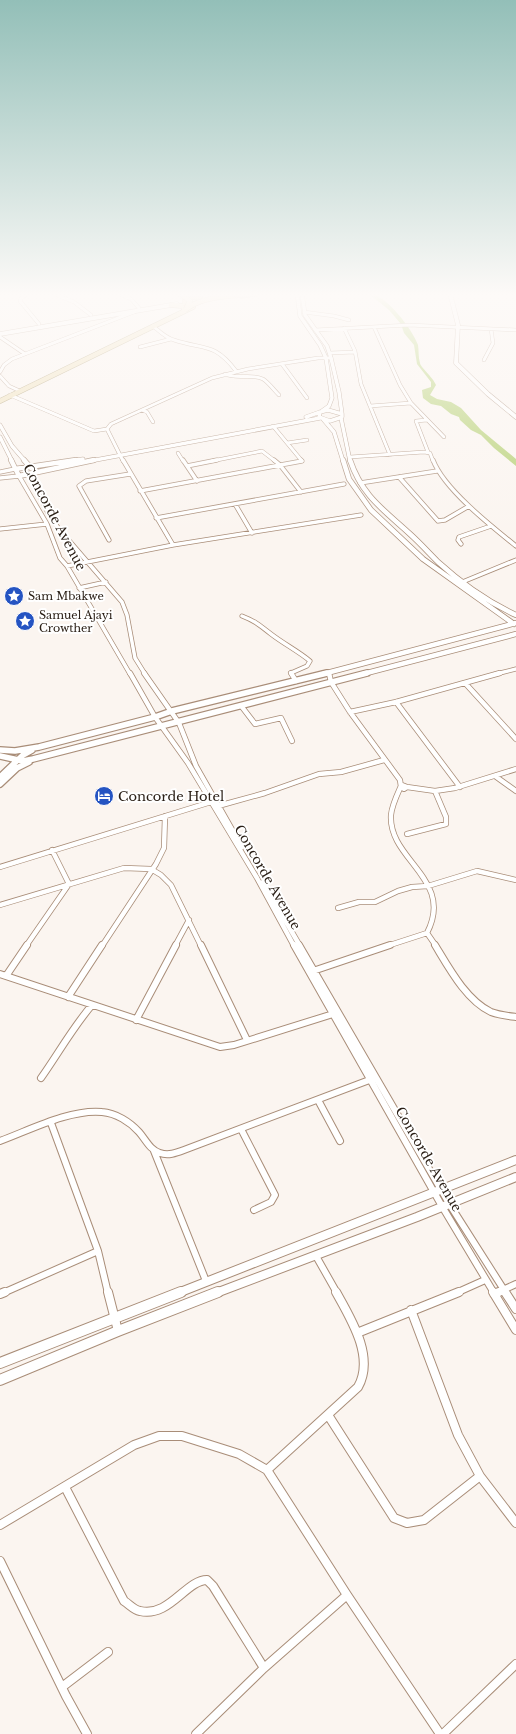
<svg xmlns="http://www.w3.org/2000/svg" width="516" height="1734" font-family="'Libre Baskerville',serif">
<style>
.water{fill:#b4cf70}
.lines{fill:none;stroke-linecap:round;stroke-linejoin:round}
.minor-far4-casing{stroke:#a98d78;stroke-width:4}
.minor-far3-casing{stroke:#a98d78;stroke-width:5}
.minor-far2-casing{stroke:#a98d78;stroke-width:6}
.minor-far1-casing{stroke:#a98d78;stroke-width:8}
.minor-casing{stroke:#a98d78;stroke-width:10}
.tertiary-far2-casing{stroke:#a98d78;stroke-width:4.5}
.tertiary-far1-casing{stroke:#a98d78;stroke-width:6}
.tertiary-casing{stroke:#a98d78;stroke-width:8}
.secondary-far2-casing{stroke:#a98d78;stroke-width:5}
.secondary-far1-casing{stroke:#a98d78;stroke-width:10}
.secondary-casing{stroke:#a98d78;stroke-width:12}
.primary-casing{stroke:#a39060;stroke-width:5.5}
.trunk-casing{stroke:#a39060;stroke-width:5.5}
.minor-far4{stroke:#fff;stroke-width:3}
.minor-far3{stroke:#fff;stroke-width:3.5}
.minor-far2{stroke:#fff;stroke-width:4.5}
.minor-far1{stroke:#fff;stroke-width:6}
.minor{stroke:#fff;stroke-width:8}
.tertiary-far2{stroke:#fff;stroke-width:3.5}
.tertiary-far1{stroke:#fff;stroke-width:4.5}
.tertiary{stroke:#fff;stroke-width:5.5}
.secondary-far2{stroke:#fff;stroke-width:4}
.secondary-far1{stroke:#fff;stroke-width:8}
.secondary{stroke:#fff;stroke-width:10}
.primary{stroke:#efe0b8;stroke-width:4.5}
.trunk{stroke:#ead6a0;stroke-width:4.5}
.primary-bridge-casing{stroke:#a39060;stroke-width:5.5;stroke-linecap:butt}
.primary-bridge{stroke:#efe0b8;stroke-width:4.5}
.labels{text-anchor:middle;stroke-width:4;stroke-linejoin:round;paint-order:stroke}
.far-poi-label{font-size:11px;fill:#2b2017;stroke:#fff;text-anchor:start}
.street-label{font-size:13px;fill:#2b2017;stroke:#fff}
.poi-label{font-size:13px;fill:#2b2017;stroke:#fff;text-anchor:start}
</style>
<rect width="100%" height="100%" fill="#fbf5f0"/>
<path class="water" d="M368,293C385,293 413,330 418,345C419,351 418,357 420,363C420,367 433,377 436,385L430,395L437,399L451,402L461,408L481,430L516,459V466L494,448L481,435L471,430L460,420L459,417L451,414L441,406L431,404L423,398L422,390L431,387V382L417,364L414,345L404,333L401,324L389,310Z"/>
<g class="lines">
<defs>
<path id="minor-far4" d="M30,293L22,297L20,301L39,324
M52,293L74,302L91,315
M117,293L131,299L139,308
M304,312L334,316L349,320
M153,326C159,331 166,338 174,340C204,350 214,342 236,371
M344,328L355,351L361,384L390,455
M315,330L409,325L516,330
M0,337L25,354
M140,347L171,339
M330,353L355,352
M484,360L493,343L491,329
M282,364L307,398
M0,372L4,365L12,359L134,312
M225,374C237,380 251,373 263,379C269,383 274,390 279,395
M0,376L9,386L20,391
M10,395L94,431L107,429L111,424L212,378L248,369L318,358H331
M411,403L444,437
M370,406L411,403L400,385L374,327
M142,410L147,412L153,422
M427,420L416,421L428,452
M273,426L302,461
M107,429L123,461
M287,443L307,440
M178,453L183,461
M350,457L424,452L430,453L433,461
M212,461L262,451L275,461"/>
<path id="minor-far3" d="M123,460L173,545
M183,460L197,481
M274,460L280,465L301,492
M433,460C444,489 491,526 516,546
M187,466L217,460
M0,472L15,469
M34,473L38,492L48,513L59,529L122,602L127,615L135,658L145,674
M399,477L438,521L445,520L469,506
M0,478L19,476L47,524L60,558L67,566L130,674
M360,483L437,471
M140,491L302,461L301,460
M235,504L252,533
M156,518L344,484
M0,529L47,524
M109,540L79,486L86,481L130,474
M461,544L458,540L459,537L491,526
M67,566L173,545L361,515
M460,583L516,560
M79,588L106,582
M242,616C257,622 259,625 271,634C284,644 298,651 310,661L307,666L291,673L292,674
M496,674L516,669"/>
<path id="minor-far2" d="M130,673L155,717L188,763L257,878L294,946
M144,673L179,723L196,766L242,847
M291,673L296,681
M329,673L331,682L350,712L400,780L401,787L404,789L407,787L402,785
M465,683L516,739
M396,702L460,787
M242,707L255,724L281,718L292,741
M350,712L396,702L500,673
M495,776L516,791
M407,787L435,791L455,788L516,769
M218,806L265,793L319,774L341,772L384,760
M407,834L446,824V817L435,791
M0,867L211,802
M263,882L300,946
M0,905L124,868L151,869L161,875L171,885L201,946
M338,908L359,902H375L398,891L412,887L428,886L477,871L516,880
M427,933L436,946
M26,946L69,884L52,850
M102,946L156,864L164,848L165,816
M175,946L189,920
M387,946L427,933C455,879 388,860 391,815C392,805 397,795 401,786"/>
<path id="minor-far1" d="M201,945L247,1040
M294,945L443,1208L494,1293
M299,945L450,1205L506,1293
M435,945C449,968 466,1000 491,1012C499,1015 508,1016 516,1017
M313,971L390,945
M0,974L220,1047L234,1045L333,1014
M6,976L27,945
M68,997L102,945
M136,1020L176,945
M41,1078C58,1054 73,1027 92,1005
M318,1100L340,1141
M51,1123L98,1251L108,1293
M241,1129L275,1195L271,1202L254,1210
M0,1141C30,1130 70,1109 102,1112C116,1113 130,1122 139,1132C146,1140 150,1150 160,1153C168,1156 176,1153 184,1150L372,1079
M154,1151L206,1281
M316,1256L337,1293
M3,1293L98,1251
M456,1293L485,1280
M496,1293L516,1284"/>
<path id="minor" d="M108,1292L118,1331
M493,1292L516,1330
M505,1292L516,1309
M0,1294L5,1292
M494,1294L499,1292
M411,1310L458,1435L480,1476L516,1523
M357,1333L459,1292
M328,1415L394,1518L407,1523L424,1520L480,1476
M267,1470L358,1387C375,1357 351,1319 336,1292
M65,1487L124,1601C129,1604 134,1610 140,1611C169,1618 186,1580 207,1580L213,1586L264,1668
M0,1525L134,1445L159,1436H182L239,1454L267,1470L347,1595L440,1734
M0,1561L66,1696L87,1734
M62,1687L108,1652
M196,1734L264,1668L347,1595
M443,1734L516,1664"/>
<path id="tertiary-far2" d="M297,293L300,316L320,345L326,358L332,398L329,406L322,411
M302,293L305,315L327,346L331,358L339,392L342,414
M328,410L342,414V417L330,421L319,417L320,412Z
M306,417L320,412
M341,418L350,461
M323,419L334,432L343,461
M0,425L12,446L25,461
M0,437L12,461
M69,461L83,459
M90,461L320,418"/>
<path id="tertiary-far1" d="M11,460L19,476L94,460
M24,460L31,468
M343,460L349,479L371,510L423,559L514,624
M350,460C362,496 384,510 410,534C420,543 429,553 438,562C461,583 488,602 516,615
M15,469L76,460
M323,674L516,623
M363,674L516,634"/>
<path id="tertiary" d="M0,750L15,751L39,747L155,717L172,711L327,673
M0,756L23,761L33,759L367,673
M0,777L23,755L32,750
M0,784L17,768L29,762"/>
<path id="secondary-far2" d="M450,293L458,325L456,363L488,394L516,417
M0,334L177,304"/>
<path id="secondary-far1" d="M178,1293L516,1160
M216,1293L417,1217L516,1177"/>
<path id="secondary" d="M0,1363L181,1292
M0,1380L118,1331L218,1292"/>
<path id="primary" d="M171,305L183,306L184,309
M0,401L193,307"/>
<path id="trunk" d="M181,293L200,298L201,301L194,304H185V299L193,297
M241,296L258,293"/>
</defs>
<use href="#minor-far4" class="minor-far4-casing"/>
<use href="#minor-far3" class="minor-far3-casing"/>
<use href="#minor-far2" class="minor-far2-casing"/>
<use href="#minor-far1" class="minor-far1-casing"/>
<use href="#minor" class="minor-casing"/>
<use href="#tertiary-far2" class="tertiary-far2-casing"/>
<use href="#tertiary-far1" class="tertiary-far1-casing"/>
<use href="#tertiary" class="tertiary-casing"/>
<use href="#secondary-far2" class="secondary-far2-casing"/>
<use href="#secondary-far1" class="secondary-far1-casing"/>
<use href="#secondary" class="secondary-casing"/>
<use href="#primary" class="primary-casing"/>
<use href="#trunk" class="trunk-casing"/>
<use href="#minor-far4" class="minor-far4"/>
<use href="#minor-far3" class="minor-far3"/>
<use href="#minor-far2" class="minor-far2"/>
<use href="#minor-far1" class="minor-far1"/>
<use href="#minor" class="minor"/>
<use href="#tertiary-far2" class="tertiary-far2"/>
<use href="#tertiary-far1" class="tertiary-far1"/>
<use href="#tertiary" class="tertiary"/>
<use href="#secondary-far2" class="secondary-far2"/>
<use href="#secondary-far1" class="secondary-far1"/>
<use href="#secondary" class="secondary"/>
<use href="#primary" class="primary"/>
<use href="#trunk" class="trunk"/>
<defs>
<path id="primary-bridge" d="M179,293L190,301L186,309
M185,310C202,296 227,297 248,294"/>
</defs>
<use href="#primary-bridge" class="primary-bridge-casing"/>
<use href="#primary-bridge" class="primary-bridge"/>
</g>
<linearGradient id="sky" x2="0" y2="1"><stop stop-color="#93bfb8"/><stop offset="0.55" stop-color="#fdfaf8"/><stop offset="1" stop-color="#fdfaf8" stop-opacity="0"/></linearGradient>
<rect width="516" height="536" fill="url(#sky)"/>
<defs>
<symbol id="sight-disc" viewBox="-11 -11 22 22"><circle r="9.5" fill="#2554c2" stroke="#fff"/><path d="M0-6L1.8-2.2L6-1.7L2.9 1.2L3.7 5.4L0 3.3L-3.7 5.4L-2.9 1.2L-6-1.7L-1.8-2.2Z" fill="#fff"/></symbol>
<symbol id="hotel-disc" viewBox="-11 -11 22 22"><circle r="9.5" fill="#2554c2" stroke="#fff"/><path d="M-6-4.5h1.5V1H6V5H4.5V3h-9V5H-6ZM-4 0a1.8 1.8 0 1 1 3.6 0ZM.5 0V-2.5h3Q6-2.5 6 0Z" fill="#fff"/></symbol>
</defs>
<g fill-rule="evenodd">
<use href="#sight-disc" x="3" y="585" width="22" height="22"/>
<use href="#sight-disc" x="14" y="610" width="22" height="22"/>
<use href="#hotel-disc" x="93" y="785" width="22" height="22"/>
</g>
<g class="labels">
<g class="far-poi-label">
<text x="28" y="600">Sam Mbakwe</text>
<text x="39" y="619">Samuel Ajayi<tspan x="39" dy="13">Crowther</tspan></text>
</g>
<g class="street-label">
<text transform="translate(55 517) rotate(62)" y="5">Concorde Avenue</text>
<text transform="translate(268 877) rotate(60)" y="5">Concorde Avenue</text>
<text transform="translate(429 1159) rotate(60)" y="5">Concorde Avenue</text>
</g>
<g class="poi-label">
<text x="118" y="801">Concorde Hotel</text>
</g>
</g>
</svg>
